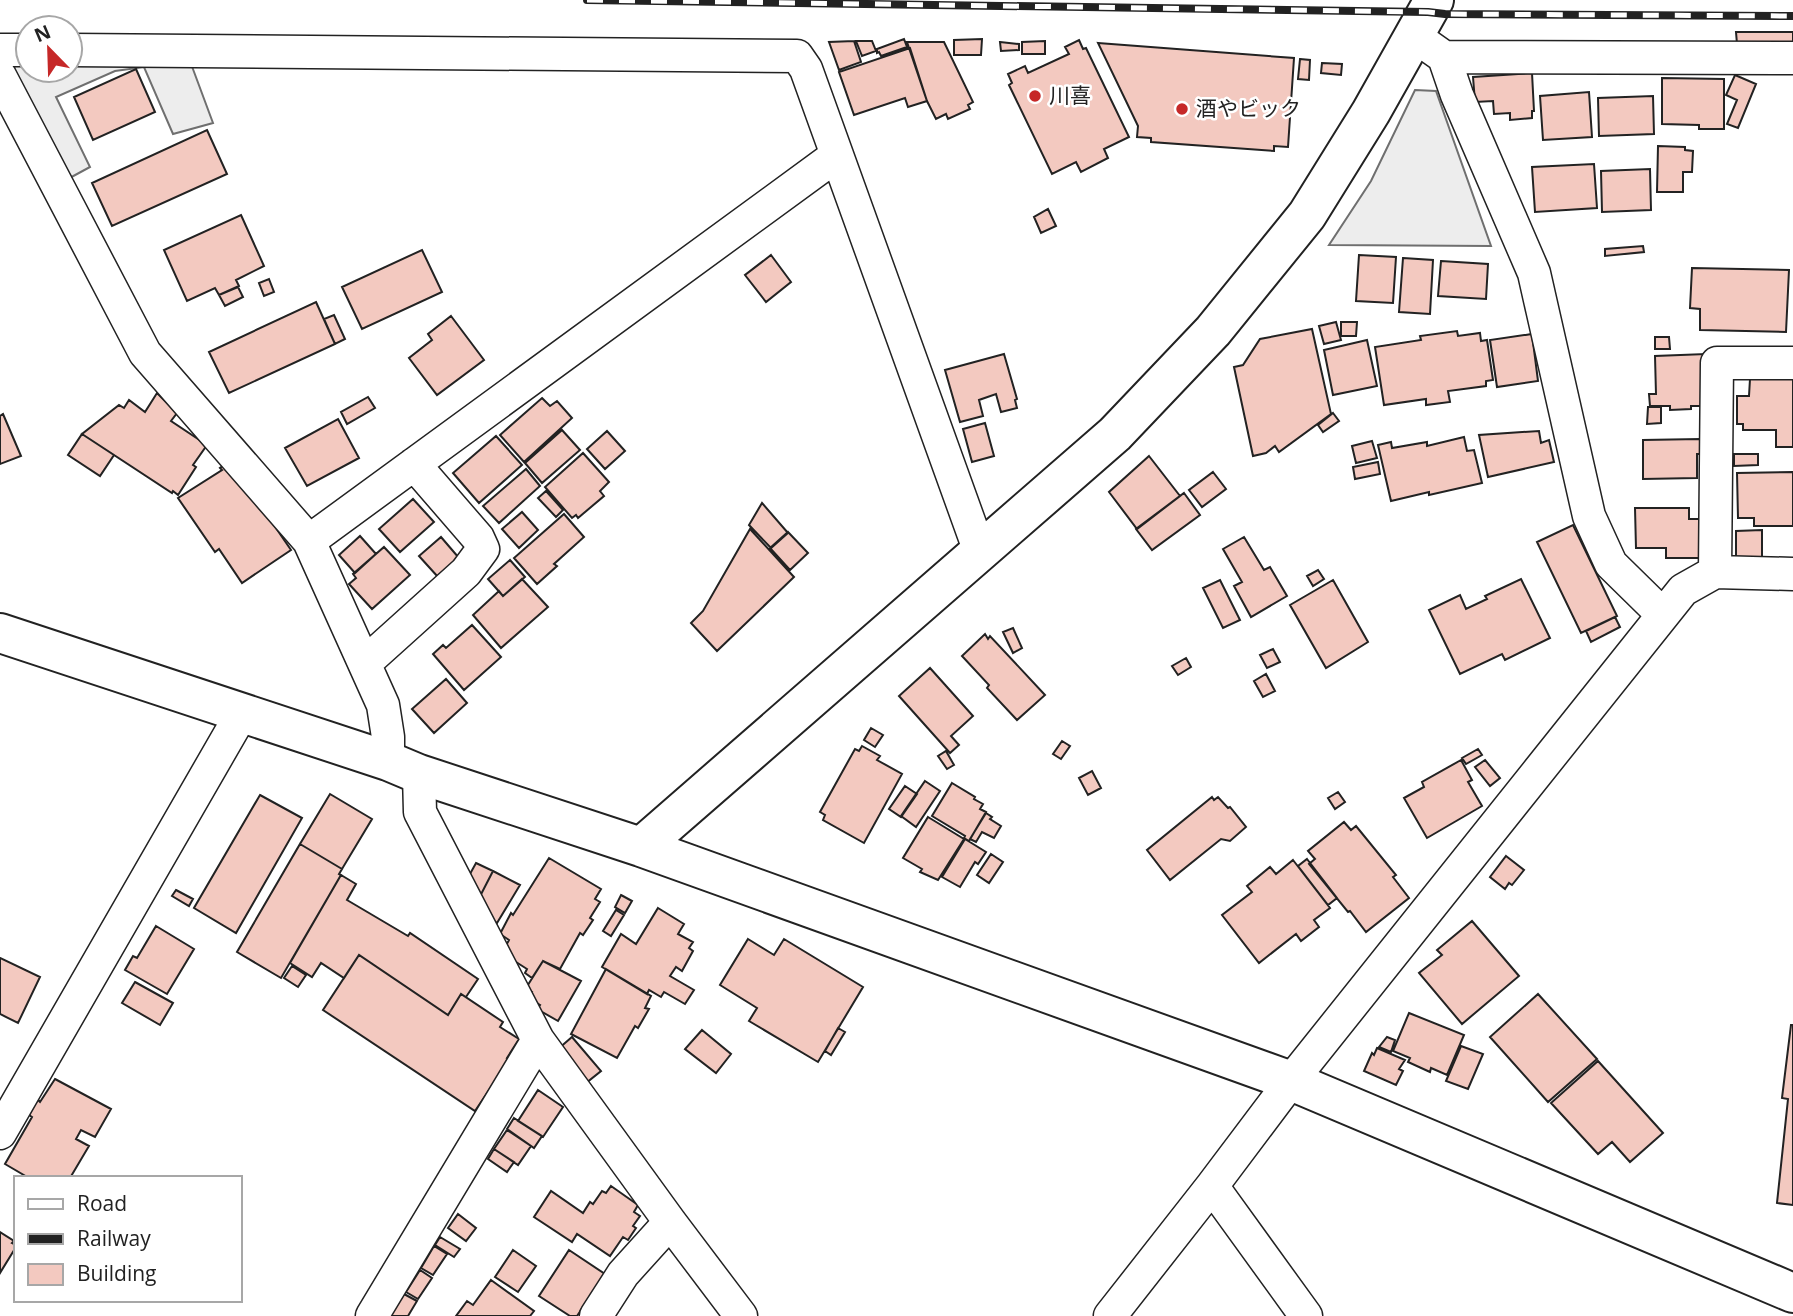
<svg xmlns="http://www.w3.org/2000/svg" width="1793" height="1316" font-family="'Open Sans','Noto Sans JP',sans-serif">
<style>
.parking{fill:#ededed;stroke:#6f6f6f;stroke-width:2}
.building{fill:#f3c9c0;stroke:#222;stroke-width:2}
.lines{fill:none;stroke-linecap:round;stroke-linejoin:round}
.street-casing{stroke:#222;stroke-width:35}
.secondary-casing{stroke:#222;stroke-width:42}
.street{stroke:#fff;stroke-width:32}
.secondary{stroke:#fff;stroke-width:38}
.rail-casing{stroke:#222;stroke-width:8}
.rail{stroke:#fff;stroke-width:5;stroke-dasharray:16;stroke-linecap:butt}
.poi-dot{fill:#c62828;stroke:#fff;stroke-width:2.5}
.labels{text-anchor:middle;stroke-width:5;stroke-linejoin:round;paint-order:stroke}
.poi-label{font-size:21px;fill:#222;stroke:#fff;text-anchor:start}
</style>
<rect width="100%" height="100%" fill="#fff"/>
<path class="parking" d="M187,53L213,123L173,134L144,67L115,71L56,97L90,167L66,180L10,60L28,59V70H70V58Z
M1415,90L1436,91L1491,246L1329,245L1371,181Z"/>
<path class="building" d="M1736,32H1793V43L1737,44Z
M904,39L907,47L881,56L879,52L877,53V49Z
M982,39L981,55H954V40Z
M1079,40L1083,49L1086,48L1129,137L1104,149L1108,158L1081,172L1076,162L1052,174L1009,85L1012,83L1008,74L1025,66L1028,73L1069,54L1065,47Z
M854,41L861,62L839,70L829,42Z
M856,41H872L876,51L862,56Z
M1045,41V54H1022V42Z
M907,42H944L973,102L968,105L970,109L948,119L946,114L936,119L927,101Z
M1000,42L1019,44V50L1001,51Z
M1098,43L1294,58L1288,147L1274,146V151L1151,142V138L1137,137L1138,126Z
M910,48L927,101L908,107L905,98L854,115L839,72Z
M1300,59L1310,60L1309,80L1298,79Z
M1322,63L1342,64L1341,75L1321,73Z
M136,69L155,112L93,140L74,97Z
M1532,73L1534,111H1532V118L1510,120V113L1494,114L1493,101L1475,102L1473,77Z
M1735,75L1756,84L1738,128L1727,124L1737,100L1726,95Z
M1662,78L1724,79V129H1699V125L1662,124Z
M1589,92L1592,137L1543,140L1540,96Z
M1653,96L1654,134L1599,136L1598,98Z
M207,130L227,174L112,226L92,183Z
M1658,146L1685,147V150L1693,151L1692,172H1683V192H1657Z
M1594,164L1597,208L1535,212L1532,167Z
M1650,169L1651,210L1602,212L1601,171Z
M1048,209L1056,226L1041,233L1034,217Z
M241,215L264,266L236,280L239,286L219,295L215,288L187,301L164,250Z
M1643,246L1644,252L1605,256V249Z
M422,250L442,292L362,329L342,287Z
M771,255L791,282L766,302L745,275Z
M1359,255L1396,257L1393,303L1356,301Z
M1403,258L1433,260L1430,314L1399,312Z
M1441,261L1488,264L1486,299L1438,296Z
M1692,268L1789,270L1786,332L1700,330V309L1690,308Z
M269,279L274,292L264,296L259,283Z
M238,287L243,297L225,306L219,295Z
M316,302L335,344L229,393L209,352Z
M334,315L345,339L335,344L324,319Z
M451,316L484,360L437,395L409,358L432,340L428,334Z
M1336,322L1341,340L1324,344L1319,326Z
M1341,322H1357L1356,336H1341Z
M1312,329L1331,414L1279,452L1275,446L1266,453L1253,456L1234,367L1243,365L1260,339Z
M1457,331L1458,336L1480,333L1481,341L1487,340L1493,380L1486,381V386L1448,391L1450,402L1426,405V399L1384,405L1375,347L1421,340L1420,336Z
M1532,334L1538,381L1497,387L1490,340Z
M1655,337H1669L1670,349H1655Z
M1367,340L1377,386L1333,395L1324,350Z
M1004,354L1017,399L1015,400L1017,408L1001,412L996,394L979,400L983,416L960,422L945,370Z
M1706,354L1708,406H1691V409L1670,410V406H1650L1649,394H1656L1655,356Z
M1750,379H1793V447H1776V430H1743V424H1737V396H1749Z
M157,393L177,413L171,421L207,445L193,465L196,467L178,495L173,491L172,493L82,434L119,405L124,408L129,400L145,412Z
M368,397L375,408L347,424L341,412Z
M542,398L550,406L557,401L572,418L524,462L500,435Z
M1648,407H1661V423L1647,424Z
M1333,413L1339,421L1323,432L1318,425Z
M3,414L21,456L0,464V416Z
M338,419L359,458L307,486L285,448Z
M985,423L994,456L972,462L963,429Z
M562,430L580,450L542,483L525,463Z
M607,431L625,451L605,469L587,449Z
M1539,431L1541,443L1549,440L1554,462L1488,477L1479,435Z
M82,434L114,455L100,476L68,455Z
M496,436L522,465L479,503L453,473Z
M1464,437L1467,451L1474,450L1482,483L1429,495V492L1391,501L1378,445L1391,442L1392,448L1427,442V446Z
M1700,439L1701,454H1697V478L1643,479V440Z
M1372,441L1377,458L1356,463L1352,446Z
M583,453L609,482L600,491L604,496L578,518L576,515L572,518L545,487Z
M1734,454H1758V465L1734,466Z
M1149,456L1180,496L1137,529L1109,492Z
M230,461L291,550L242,583L219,549L215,552L178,498L222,470L220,468Z
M1378,462L1380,474L1355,479L1353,467Z
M526,469L540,486L499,523L483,506Z
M1213,472L1226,489L1202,507L1189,490Z
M1793,472V526H1754V518H1738L1737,473Z
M546,491L563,510L556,517L538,498Z
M1184,493L1200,515L1152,550L1136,529Z
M413,499L434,522L400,552L379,529Z
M762,503L788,533L771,548L749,525Z
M1635,508H1689V519H1705V558H1666V548H1636Z
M522,512L538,530L519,548L502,529Z
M564,514L584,537L554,564L557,566L537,584L514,558Z
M1573,525L1617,616L1581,633L1537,542Z
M750,529L794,577L717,651L691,623L703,611Z
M1762,530V558L1736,559V531Z
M788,532L808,553L790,570L770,548Z
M360,536L376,554L355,573L339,555Z
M441,537L459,558L438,577L419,556Z
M1244,537L1264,570L1270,567L1287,596L1251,617L1234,586L1242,582L1223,549Z
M384,547L410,575L372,609L349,584L356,578L353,574Z
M510,560L525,577L503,596L488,579Z
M1318,570L1324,579L1313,586L1307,576Z
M522,579L548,607L501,648L473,615L499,591L503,596Z
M1521,579L1550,638L1505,660L1502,654L1460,674L1429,610L1460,595L1466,609L1487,599L1485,596Z
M1220,580L1240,620L1223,628L1203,588Z
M1333,580L1368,642L1326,668L1290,605Z
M1615,617L1620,627L1591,642L1586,631Z
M472,625L501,657L464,690L433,654L443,645L446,648Z
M1013,628L1022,648L1013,653L1003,632Z
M985,634L988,639L990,636L1045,695L1017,720L987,688L989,685L962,656Z
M1273,649L1280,662L1267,668L1260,655Z
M1186,658L1191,667L1178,675L1172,666Z
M930,668L973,716L951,736L959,745L950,753L899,696Z
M1266,674L1275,691L1263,697L1254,681Z
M446,679L467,703L434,733L412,709Z
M871,728L883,735L875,747L864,740Z
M1062,741L1070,746L1061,759L1053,754Z
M862,746L880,756L877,760L902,774L864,843L823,820L825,815L820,812L855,749L859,751Z
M1478,749L1482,755L1466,764L1462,758Z
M946,751L954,765L947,769L938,756Z
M1461,760L1472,780L1468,782L1482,806L1427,838L1404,798L1424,787L1422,782Z
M1485,760L1500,778L1490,786L1475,767Z
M1092,771L1101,788L1088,795L1079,778Z
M925,781L940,791L916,827L901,816Z
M952,783L975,797L974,799L983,804L980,809L986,812L969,841L964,838L965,836L932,816Z
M905,786L917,794L901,817L889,809Z
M1338,792L1345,802L1335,809L1328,798Z
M330,794L372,819L342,869L300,844Z
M260,795L302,818L236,933L194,908Z
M1212,797L1214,800L1218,797L1228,808L1230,807L1246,827L1230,841L1221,839L1170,880L1147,850Z
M986,813L992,817L990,819L1001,826L994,838L982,832L976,842L970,839Z
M928,817L964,839L938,880L920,872L922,869L903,858Z
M1344,822L1351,830L1356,826L1396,875L1393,877L1409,898L1366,932L1350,911L1348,912L1309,864L1315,859L1308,851Z
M965,839L986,852L978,864L975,862L960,887L942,877Z
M300,844L342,869L339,874L341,875L281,978L237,952Z
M991,854L1003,862L989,883L977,875Z
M1506,856L1524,870L1512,885L1509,883L1505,889L1490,877Z
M549,858L601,889L595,899L600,902L590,918L593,920L583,935L580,933L560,969L543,961L532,978L525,973L527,969L502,953L509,940L500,934L511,913L513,915Z
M1307,859L1337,898L1328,905L1298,866Z
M1293,860L1330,908L1314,920L1319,927L1301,941L1296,934L1259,963L1222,915L1252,892L1247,886L1270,867L1276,874Z
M476,863L493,871L475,906L465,883Z
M493,871L520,885L497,923L482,917L475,906Z
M341,875L356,884L347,900L408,936L410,933L478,979L466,997L461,994L448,1015L359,955L344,978L321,963L312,977L290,963Z
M176,890L193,899L189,906L172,896Z
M621,895L632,901L625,913L615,907Z
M658,908L684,924L678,934L693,942L689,948L693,951L682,971L676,967L670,976L694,990L685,1004L664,992L661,997L649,990L647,994L602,967L621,934L636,944Z
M616,910L624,915L611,936L603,931Z
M1472,921L1519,976L1462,1024L1419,973L1442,955L1437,950Z
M156,926L194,949L167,994L125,970L133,956L137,958Z
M748,939L774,955L784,939L863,987L818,1062L749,1021L757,1008L720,985Z
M359,955L448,1015L461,994L503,1022L500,1027L519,1039L507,1058L510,1059L475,1111L323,1010Z
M0,958L40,977L18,1023L0,1014Z
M543,961L581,981L558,1021L537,1009L540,1005L529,998L532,992L526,988Z
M292,966L306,975L298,987L284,978Z
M606,969L651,996L645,1008L649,1009L638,1028L635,1026L617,1058L571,1034Z
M135,982L173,1003L160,1025L122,1003Z
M1538,994L1597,1059L1548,1102L1490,1037Z
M1409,1013L1464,1035L1447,1075L1431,1068L1430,1072L1408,1062L1410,1058L1393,1051Z
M1791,1025H1793V1205L1777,1203L1788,1099L1782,1098Z
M838,1028L845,1032L831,1055L825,1051Z
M702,1030L731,1054L716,1073L685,1049Z
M572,1037L601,1071L586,1083L558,1049Z
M1387,1037L1395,1040L1391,1052L1379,1047Z
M1461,1046L1483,1054L1468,1089L1446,1081Z
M1377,1048L1405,1060L1399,1069L1403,1071L1396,1085L1364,1071L1372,1053L1374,1055Z
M1598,1061L1663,1133L1630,1162L1612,1142L1598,1154L1551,1103Z
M55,1079L111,1109L95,1137L81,1130L76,1139L89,1146L70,1178H29L5,1164L32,1117L29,1115L37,1099L40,1102Z
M538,1090L563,1107L543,1137L518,1121Z
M514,1118L542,1136L534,1148L507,1129Z
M507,1130L531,1146L518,1165L494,1149Z
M494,1149L514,1162L507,1172L488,1159Z
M611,1186L638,1205L634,1212L640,1216L633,1226L636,1228L628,1240L623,1237L610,1256L577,1234L572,1242L534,1217L551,1191L583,1213L590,1202L593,1204L602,1191L606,1193Z
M458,1214L476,1228L466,1241L448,1228Z
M0,1232L14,1241L12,1243L16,1245V1247L0,1273Z
M440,1237L460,1249L454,1257L435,1245Z
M434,1246L447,1254L433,1275L421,1268Z
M513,1250L536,1266L518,1292L495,1277Z
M569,1250L605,1274L577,1316H570L539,1296Z
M420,1270L432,1278L418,1299L406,1292Z
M491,1280L534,1311L530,1316H456L467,1301L473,1305Z
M404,1294L417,1301L408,1316H390Z"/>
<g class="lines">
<defs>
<path id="street" d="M1427,45L1444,57L1793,58
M0,50H28
M70,50L797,56L806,69L980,552
M1444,57L1457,95L1534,273L1589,516L1611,564L1663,615
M0,76L145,353L309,541L383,705L388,737V761
M309,541L837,155
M1715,572L1717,363H1793
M365,663L466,572L483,549L478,538L414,464
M419,774L420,812L538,1040L670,1222L741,1316
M0,1133L242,713
M1212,1186L1306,1316
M372,1316L538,1040
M596,1316L623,1274L670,1222
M1110,1316L1212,1186L1291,1081L1683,590L1715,572L1793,574"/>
<path id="secondary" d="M0,633L388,761L419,774L641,847L1291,1081L1793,1293
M641,847L1115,434L1213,331L1307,215L1371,112L1434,0"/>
</defs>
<use href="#street" class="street-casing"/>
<use href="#secondary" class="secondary-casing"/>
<use href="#street" class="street"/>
<use href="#secondary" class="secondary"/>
<defs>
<path id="rail" d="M587,0L1428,12L1445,14L1793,16"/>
</defs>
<use href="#rail" class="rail-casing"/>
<use href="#rail" class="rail"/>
</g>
<g class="poi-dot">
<circle cx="1035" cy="96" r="7"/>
<circle cx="1182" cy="109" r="7"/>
</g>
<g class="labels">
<g class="poi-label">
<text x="1049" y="103">川喜</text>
<text x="1196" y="116">酒やビック</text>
</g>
</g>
<rect x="14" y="1176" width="228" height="126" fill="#ffffff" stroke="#a7a7a7" stroke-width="2"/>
<rect x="28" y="1199" width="35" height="10" fill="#ffffff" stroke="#a7a7a7" stroke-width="2"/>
<text x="77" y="1211" font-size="21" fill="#222222">Road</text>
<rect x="28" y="1234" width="35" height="10" fill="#222222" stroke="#a7a7a7" stroke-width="2"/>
<text x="77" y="1246" font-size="21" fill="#222222">Railway</text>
<rect x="28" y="1264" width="35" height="21" fill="#f3c9c0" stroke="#a7a7a7" stroke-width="2"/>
<text x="77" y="1281" font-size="21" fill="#222222">Building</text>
<g transform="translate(49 49) rotate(337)"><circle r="33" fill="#ffffff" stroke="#a7a7a7" stroke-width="2"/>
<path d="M0-5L12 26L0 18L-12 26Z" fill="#c62828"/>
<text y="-10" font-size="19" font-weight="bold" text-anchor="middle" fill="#222222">N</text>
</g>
</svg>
